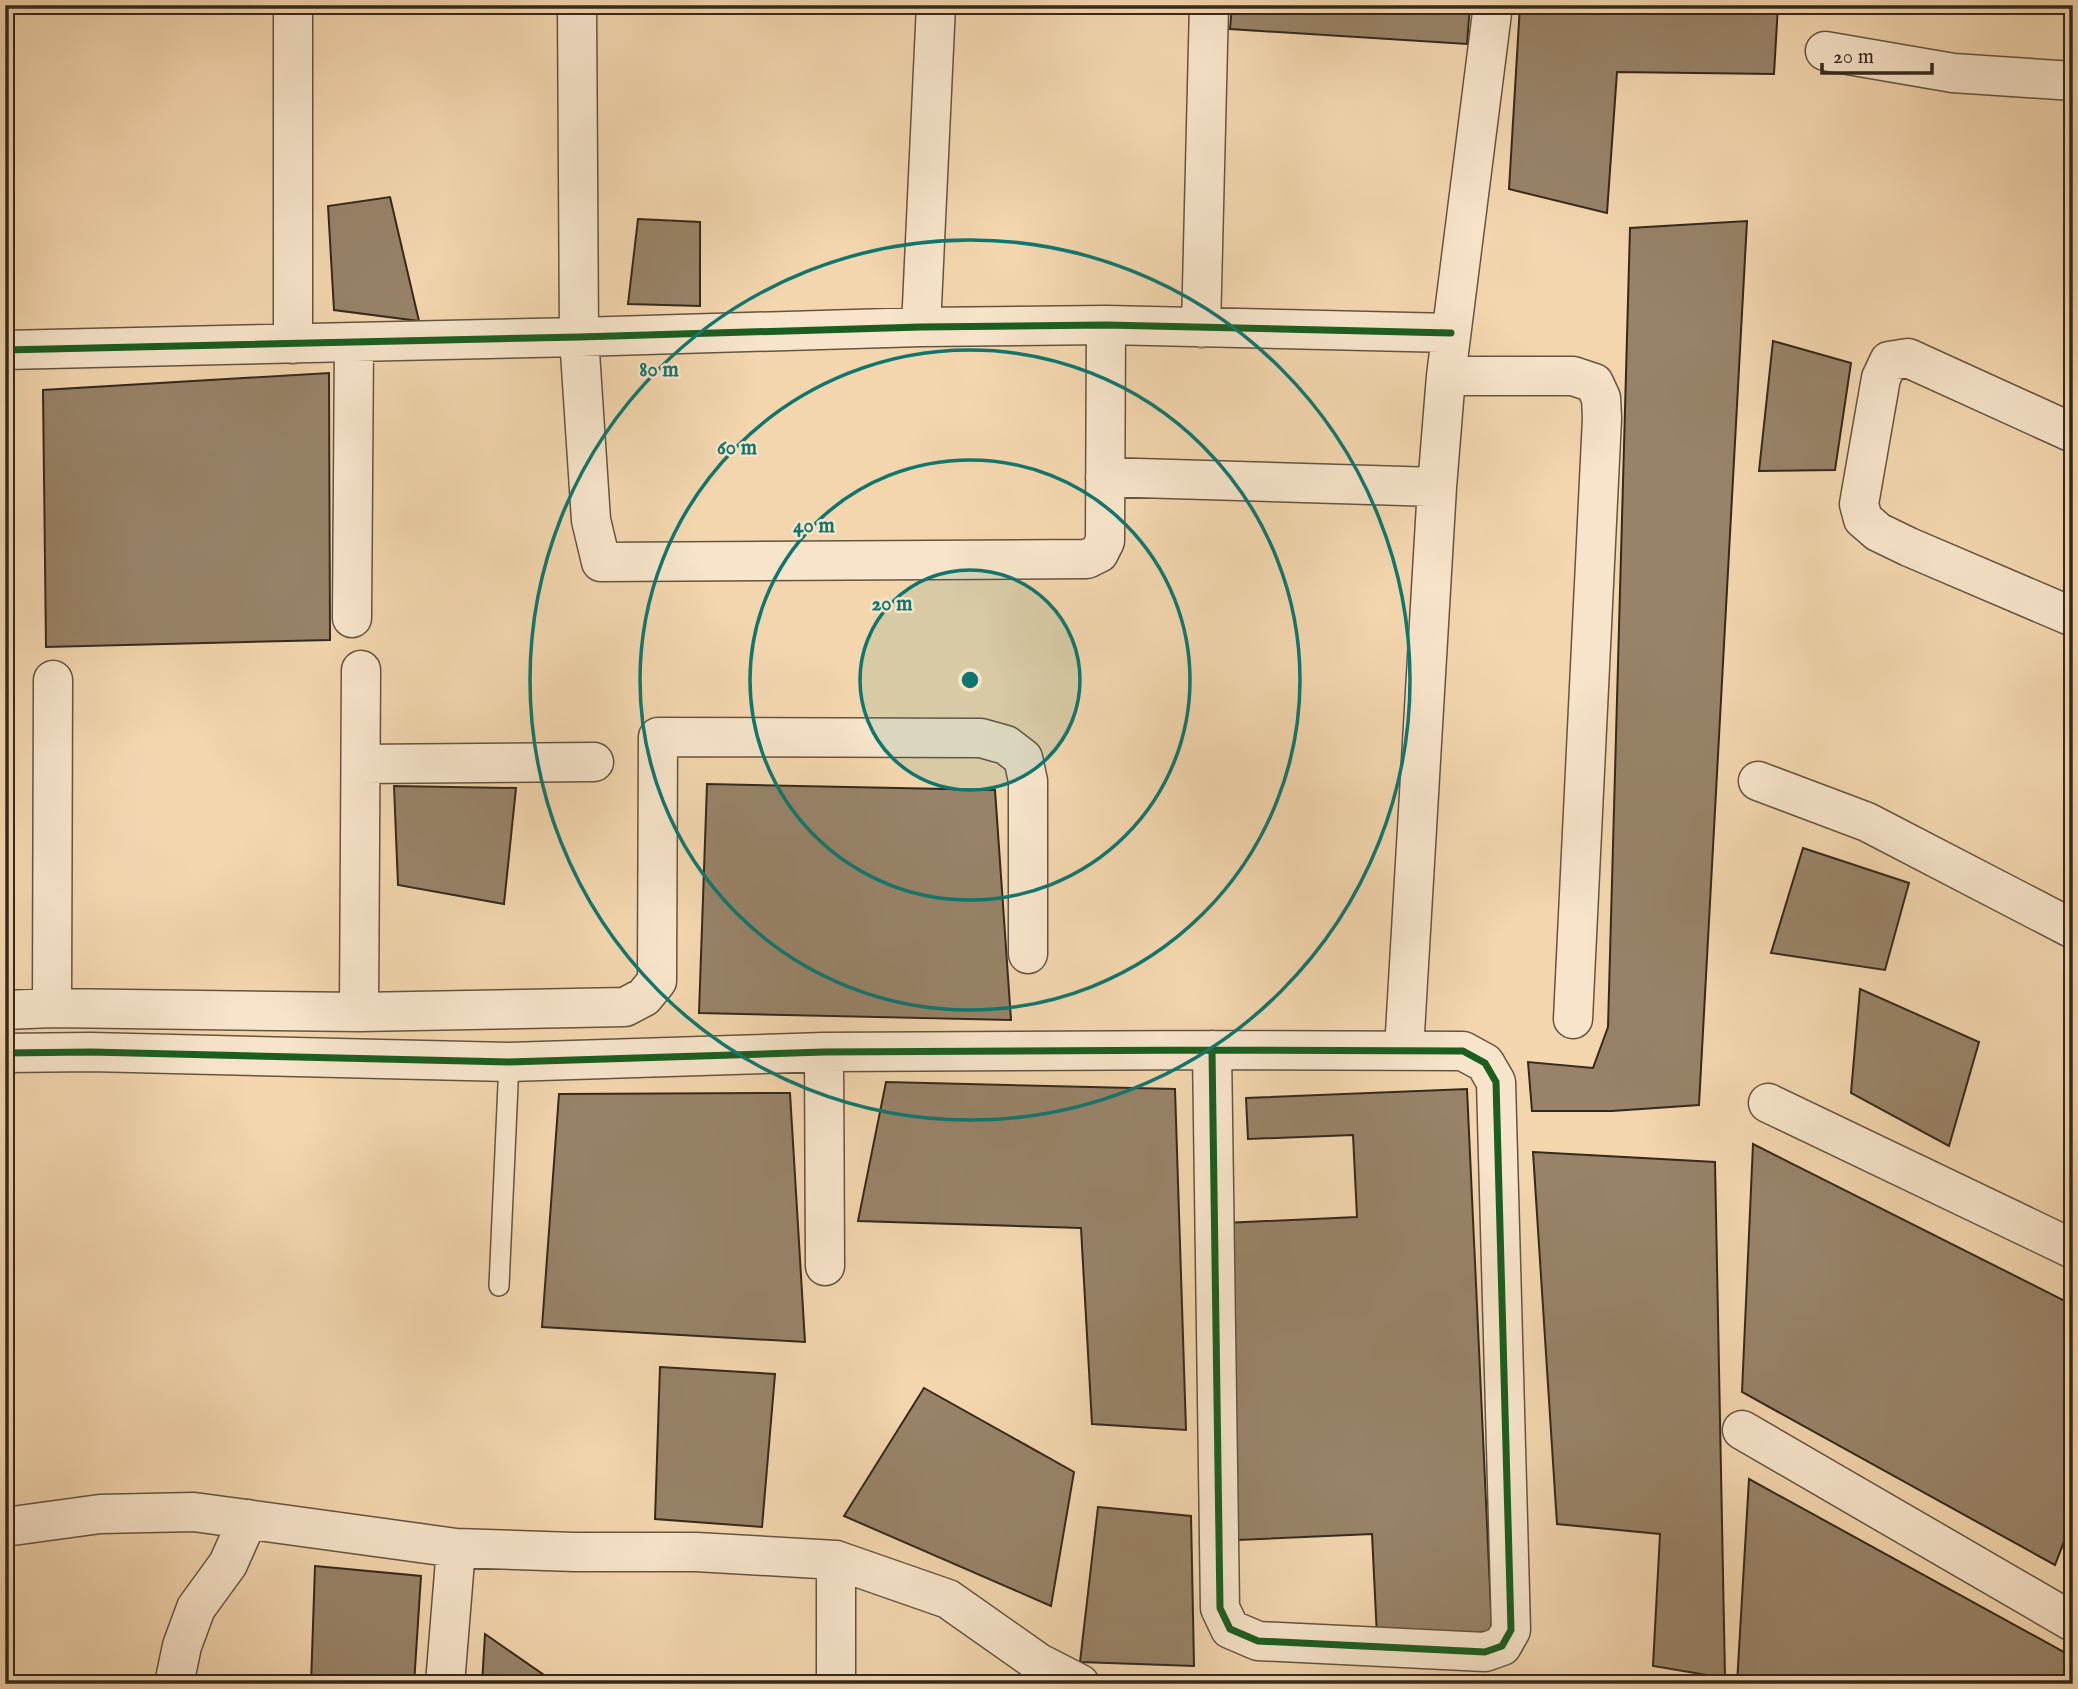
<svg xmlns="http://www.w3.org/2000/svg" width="2078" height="1689" font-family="'IM FELL English',serif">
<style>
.building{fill:#988368;stroke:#35291c;stroke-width:2}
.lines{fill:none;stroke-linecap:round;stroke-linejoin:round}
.service-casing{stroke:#645440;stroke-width:22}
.minor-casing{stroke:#645440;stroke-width:41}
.service{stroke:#f7e4ca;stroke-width:19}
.minor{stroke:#f7e4ca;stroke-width:38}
.cycleway-casing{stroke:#f7e4ca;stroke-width:11}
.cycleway{stroke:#1b5e20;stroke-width:7}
.ring{fill:none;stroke:#0f766e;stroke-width:3.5}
.centre{fill:#0f766e;stroke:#f7e4ca;stroke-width:3.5}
.ring-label{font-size:21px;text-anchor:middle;font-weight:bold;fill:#0f766e;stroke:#f7e4ca;stroke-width:5;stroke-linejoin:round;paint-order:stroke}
</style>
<rect width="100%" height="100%" fill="#f3d6ae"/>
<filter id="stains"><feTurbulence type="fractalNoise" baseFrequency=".00286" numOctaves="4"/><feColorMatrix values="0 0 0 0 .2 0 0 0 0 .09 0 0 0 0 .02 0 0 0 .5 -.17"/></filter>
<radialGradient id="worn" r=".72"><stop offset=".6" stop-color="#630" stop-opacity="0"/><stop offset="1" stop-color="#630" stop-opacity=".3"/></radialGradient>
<path class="building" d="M1232,5H1470L1467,44L1230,29Z
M1520,5H1778L1774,74L1617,72L1607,213L1509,189Z
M390,197L419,321L334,310L328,206Z
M638,219L700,222V306L628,304Z
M1747,221L1699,1105L1612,1111H1532L1528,1062L1593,1068L1608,1027L1630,228Z
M1773,341L1851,363L1835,470L1759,471Z
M329,373L330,640L46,647L43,390Z
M707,784L995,790L1011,1020L699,1013Z
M394,786L516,788L504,904L398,885Z
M1803,848L1909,883L1885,970L1771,953Z
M1860,989L1979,1042L1949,1146L1851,1093Z
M886,1082L1175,1089L1186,1430L1092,1424L1081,1228L858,1221Z
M1467,1089L1492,1632L1377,1637L1372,1534L1238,1540L1224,1223L1357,1217L1353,1135L1248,1139L1246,1098Z
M790,1093L805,1342L542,1327L559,1094Z
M1753,1144L2073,1305V1518L2055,1565L1742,1392Z
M1533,1152L1715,1162L1725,1678L1653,1666L1660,1534L1557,1524Z
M660,1367L775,1374L762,1527L655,1519Z
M924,1388L1074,1472L1051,1606L844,1516Z
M1749,1479L2073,1657V1684H1737Z
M1098,1507L1191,1516L1194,1666L1080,1662Z
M315,1566L421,1576L414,1684H311Z
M485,1634L557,1684H482Z"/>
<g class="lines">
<defs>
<path id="service" d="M499,1286L509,1062"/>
<path id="minor" d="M293,5V344
M577,5L579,337L591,520L601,562L1087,559L1099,553L1105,541L1106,325
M1825,51L1953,73L2073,81
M921,327L936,5
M1201,328L1209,5
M5,350L579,337L921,327L1106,325L1451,333
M1446,376H1573L1594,383L1601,398L1602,418L1573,1019
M2073,433L1908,358L1889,361L1881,378L1859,504L1863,519L1878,532L1909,547L2073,617
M1105,477L1437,487
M352,618L354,343
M361,764L594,762
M1758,781L1867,822L2073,929
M52,1008L53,680
M5,1010L52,1008L359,1012L625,1007L644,997L657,981L658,737L981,738L1006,745L1023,758L1028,781V954
M359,1012L361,670
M1404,1050L1437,487L1446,376L1493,5
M824,1052L825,1266
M5,1053L91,1052L509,1062L824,1052L1212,1050L1463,1051L1485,1063L1496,1082L1511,1630L1502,1646L1485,1652L1258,1641L1230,1629L1220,1608L1212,1050
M1768,1103L2073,1249
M1742,1430L2073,1622
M5,1527L100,1514L194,1512L456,1548L574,1552H696L836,1560L948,1599L1039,1663L1080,1684
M836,1560V1684
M174,1684L182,1646L196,1608L228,1564L248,1519
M445,1684L456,1548"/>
</defs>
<use href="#service" class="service-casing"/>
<use href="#minor" class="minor-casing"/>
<use href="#service" class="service"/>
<use href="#minor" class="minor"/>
<defs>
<path id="cycleway" d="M5,350L579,337L921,327L1106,325L1451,333
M5,1053L91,1052L509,1062L824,1052L1212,1050L1463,1051L1485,1063L1496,1082L1511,1630L1502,1646L1485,1652L1258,1641L1230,1629L1220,1608L1212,1050"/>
</defs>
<use href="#cycleway" class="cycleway-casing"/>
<use href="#cycleway" class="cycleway"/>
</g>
<circle cx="970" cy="680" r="110" fill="#0f766e" fill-opacity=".12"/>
<g class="ring">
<circle cx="970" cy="680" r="110"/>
<circle cx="970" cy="680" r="220"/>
<circle cx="970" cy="680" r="330"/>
<circle cx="970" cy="680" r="440"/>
</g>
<circle cx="970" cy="680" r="10" class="centre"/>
<g class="ring-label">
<text x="659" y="376">80 m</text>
<text x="737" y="454">60 m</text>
<text x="814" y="532">40 m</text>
<text x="892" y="610">20 m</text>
</g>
<rect width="2078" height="1689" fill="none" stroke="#f3d6ae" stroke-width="28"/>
<rect x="7" y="7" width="2064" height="1675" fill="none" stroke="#35291c" stroke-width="3.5"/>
<rect x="14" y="14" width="2050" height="1661" fill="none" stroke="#35291c" stroke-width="2"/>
<path d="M1822 63v10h110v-10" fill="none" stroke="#35291c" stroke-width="3.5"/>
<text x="1833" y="63" font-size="21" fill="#35291c" stroke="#f7e4ca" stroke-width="5" paint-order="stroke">20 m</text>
<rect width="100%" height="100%" filter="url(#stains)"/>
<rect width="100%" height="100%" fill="url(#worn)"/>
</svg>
